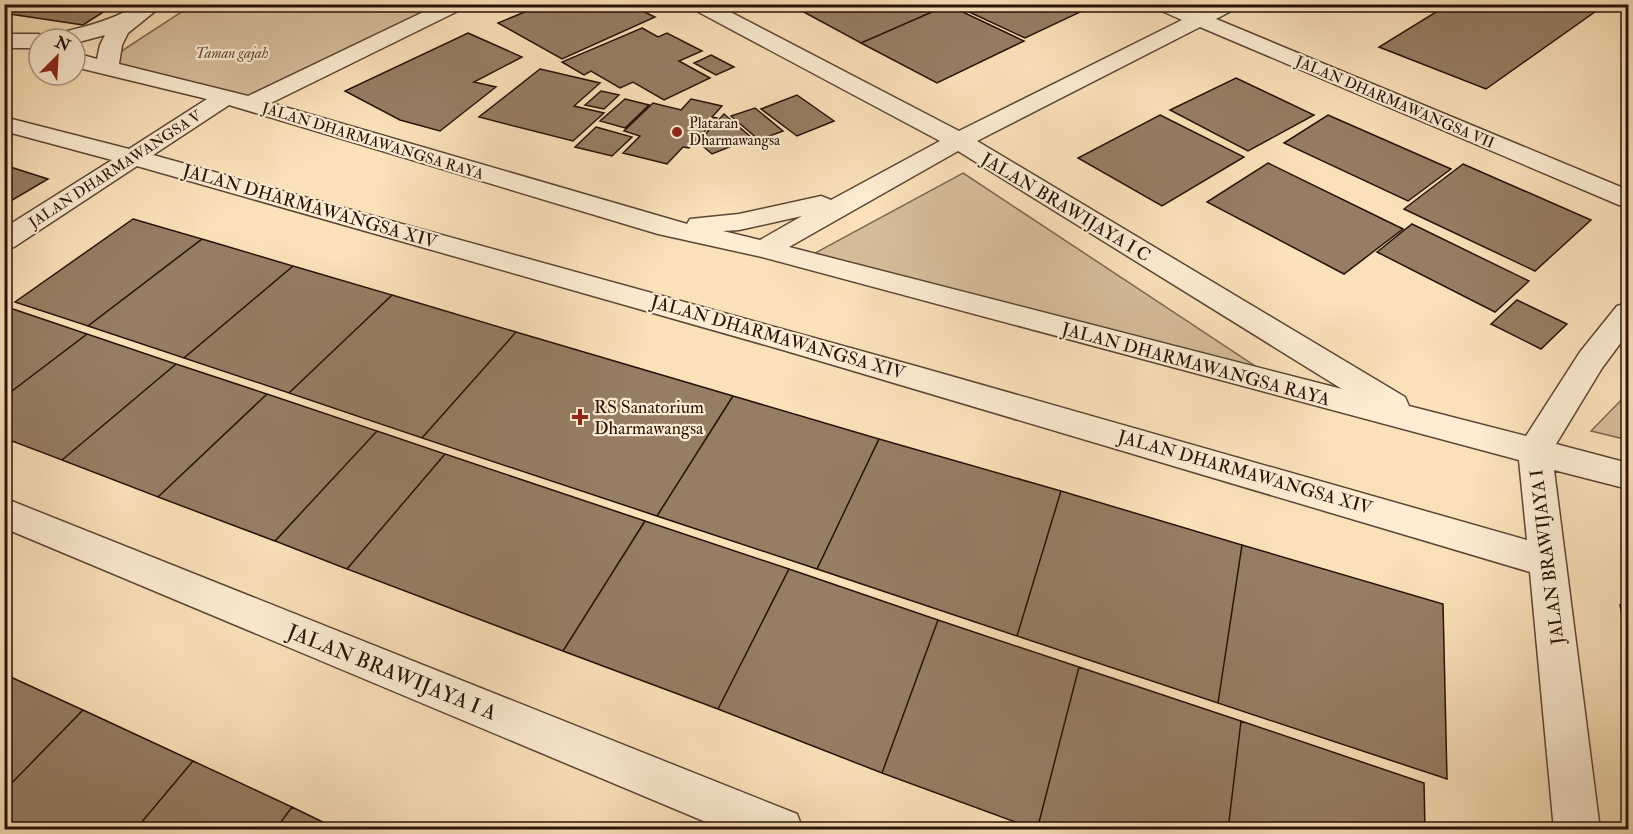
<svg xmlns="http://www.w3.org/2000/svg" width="1633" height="834" font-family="'IM FELL Double Pica',serif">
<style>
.green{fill:#d6be9b;stroke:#7e6852;stroke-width:1.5}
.building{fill:#957e64;stroke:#271208;stroke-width:1.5}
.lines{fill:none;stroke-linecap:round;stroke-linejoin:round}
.minor-casing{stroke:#5c4634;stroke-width:3}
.minor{fill:#fcecd2;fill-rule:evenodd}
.poi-dot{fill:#8f2418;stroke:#fcecd2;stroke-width:2}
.labels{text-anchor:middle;stroke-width:4.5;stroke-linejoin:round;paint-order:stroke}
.far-park-label{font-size:15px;font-style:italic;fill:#644e3b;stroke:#fcecd2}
.far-street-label{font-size:15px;fill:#271208;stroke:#fcecd2}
.far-poi-label{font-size:15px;fill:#271208;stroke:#fcecd2;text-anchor:start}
.street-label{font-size:18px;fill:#271208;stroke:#fcecd2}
.poi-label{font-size:18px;fill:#271208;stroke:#fcecd2;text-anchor:start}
.near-street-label{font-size:21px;fill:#271208;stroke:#fcecd2}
</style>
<rect width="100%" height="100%" fill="#fae1b9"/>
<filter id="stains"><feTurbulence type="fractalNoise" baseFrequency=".00333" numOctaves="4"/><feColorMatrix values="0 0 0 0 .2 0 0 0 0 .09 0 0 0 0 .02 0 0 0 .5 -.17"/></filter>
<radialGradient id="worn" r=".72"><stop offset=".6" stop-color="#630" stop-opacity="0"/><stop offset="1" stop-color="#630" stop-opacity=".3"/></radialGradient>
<path class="green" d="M437,4L459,7L236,105L94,69L192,5Z
M963,173L1281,383L806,258Z
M1628,393V440L1591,431Z"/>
<path class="building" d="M27,4H116L83,25L10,14Z
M544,4H628L655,17L562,59L498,23Z
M789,4H947L948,5L861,43Z
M952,4H1090L1093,6L1025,38Z
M1449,4H1606L1486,89L1379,47Z
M948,5L1024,41L937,83L861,43Z
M642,28L658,37L667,33L702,51L679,61L710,78L664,100L633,82L620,88L591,71L584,75L562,62Z
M468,33L522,57L474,82L496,87L440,131L400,120L345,91Z
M711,55L734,67L716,75L694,63Z
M540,69L600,83L574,106L604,113L573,141L479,117Z
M1236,78L1314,115L1248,151L1170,110Z
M601,91L619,95L604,109L585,105Z
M797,95L834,121L797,136L761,109Z
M625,99L649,105L625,128L600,121Z
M691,99L722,106L712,117L717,118L689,148L683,147L667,164L623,153L640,136L624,131L653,103L681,110Z
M755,108L783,131L759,140L731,116Z
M724,114L752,138L712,154L698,142Z
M1160,115L1244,157L1162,206L1078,158Z
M1328,115L1451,169L1408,201L1284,143Z
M596,127L632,137L612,156L575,147Z
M1268,163L1403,229L1344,274L1207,202Z
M1463,164L1591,220L1535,271L1404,209Z
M4,165L48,179L4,205Z
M133,219L202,239L88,326L15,302Z
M1412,224L1529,281L1495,312L1377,252Z
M202,239L293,266L184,358L88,326Z
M293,266L392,295L289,393L184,358Z
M392,295L516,332L422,438L289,393Z
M1517,300L1567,324L1541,349L1491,324Z
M4,306L87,334L4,397Z
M516,332L733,396L657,516L422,438Z
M87,334L176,364L62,460L4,438V397Z
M176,364L267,394L158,497L62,460Z
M267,394L377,431L275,541L158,497Z
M733,396L879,439L817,569L657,516Z
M377,431L445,454L347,569L275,541Z
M879,439L1061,491L1017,636L817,569Z
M445,454L645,521L563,651L347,569Z
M1061,491L1242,545L1218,703L1017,636Z
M645,521L789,569L718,709L563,651Z
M1242,545L1443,604L1447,779L1218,703Z
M789,569L938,620L882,773L718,709Z
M1620,605L1628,607V647Z
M938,620L1079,667L1037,830L882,773Z
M1079,667L1241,721L1228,830H1037Z
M4,674L83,710L4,791Z
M83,710L193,761L135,830H4V791Z
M1241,721L1424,783L1425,830H1228Z
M193,761L292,807L275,830H135Z
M292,807L339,830H275Z"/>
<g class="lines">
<defs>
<path id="minor" d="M139,4H164L128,33L122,45L119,64L248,96L440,4H467L464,8L271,103L687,224L690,219L739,214L821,196L831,200L940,141L691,8L688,4H715L959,131L1182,20L1155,8L1152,4H1181L1199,12L1213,4H1240L1237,8L1216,19L1628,190V207L1619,205L1200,27L977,141L1405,397L1409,406L1526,436L1580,352L1617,306L1628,303V333L1602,368L1556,444L1628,463V489L1554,470L1600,830H1554L1530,572L783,350L137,166L14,247L4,249V228L112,160L4,131V117L129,149L207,99L75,67V53L97,59L100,45L105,35L75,43V39H53L56,34C84,27 114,20 139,4ZM229,105L658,234L762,257L1519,460L1527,540L919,367L153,155ZM958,151L1342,389L789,247ZM802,216L760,240L723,231L739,230Z
M4,34H39L48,39H39V48H4Z
M4,498L797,814L803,830H725L4,528Z"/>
</defs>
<use href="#minor" class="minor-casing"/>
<use href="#minor" class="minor"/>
</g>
<g class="poi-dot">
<circle cx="677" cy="132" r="6"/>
<path d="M577 408h6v6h6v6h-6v6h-6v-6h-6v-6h6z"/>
</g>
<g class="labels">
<g class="far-park-label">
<text x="232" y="58">Taman gajah</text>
</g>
<g class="far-street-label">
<text transform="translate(1395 102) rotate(23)" y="5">JALAN DHARMAWANGSA VII</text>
<text transform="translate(373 141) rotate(17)" y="5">JALAN DHARMAWANGSA RAYA</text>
<text transform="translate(115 169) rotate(-33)" y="5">JALAN DHARMAWANGSA V</text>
</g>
<g class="far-poi-label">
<text x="689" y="128">Plataran<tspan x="689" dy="17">Dharmawangsa</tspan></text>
</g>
<g class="street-label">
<text transform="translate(310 206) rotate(16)" y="6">JALAN DHARMAWANGSA XIV</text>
<text transform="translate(1066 207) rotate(31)" y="6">JALAN BRAWIJAYA I C</text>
<text transform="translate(778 337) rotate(16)" y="6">JALAN DHARMAWANGSA XIV</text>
<text transform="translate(1196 364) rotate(15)" y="6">JALAN DHARMAWANGSA RAYA</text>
<text transform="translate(1245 472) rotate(16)" y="6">JALAN DHARMAWANGSA XIV</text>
<text transform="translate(1547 557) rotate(-97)" y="6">JALAN BRAWIJAYA I</text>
</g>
<g class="poi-label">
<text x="594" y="413">RS Sanatorium<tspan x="594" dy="21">Dharmawangsa</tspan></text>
</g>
<g class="near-street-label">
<text transform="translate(392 672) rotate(22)" y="7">JALAN BRAWIJAYA I A</text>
</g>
</g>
<rect width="1633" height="834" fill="none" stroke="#fae1b9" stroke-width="24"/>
<rect x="6" y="6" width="1621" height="822" fill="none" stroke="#271208" stroke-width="3"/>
<rect x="12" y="12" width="1609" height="810" fill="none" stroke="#271208" stroke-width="1.5"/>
<g transform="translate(57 57) rotate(24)"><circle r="28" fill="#fcecd2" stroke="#a79581" stroke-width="1.5"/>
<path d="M0-4.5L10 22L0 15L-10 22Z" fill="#8f2418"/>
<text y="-9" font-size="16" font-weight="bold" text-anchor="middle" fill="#271208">N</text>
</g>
<rect width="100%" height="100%" filter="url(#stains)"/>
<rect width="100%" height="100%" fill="url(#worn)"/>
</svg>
